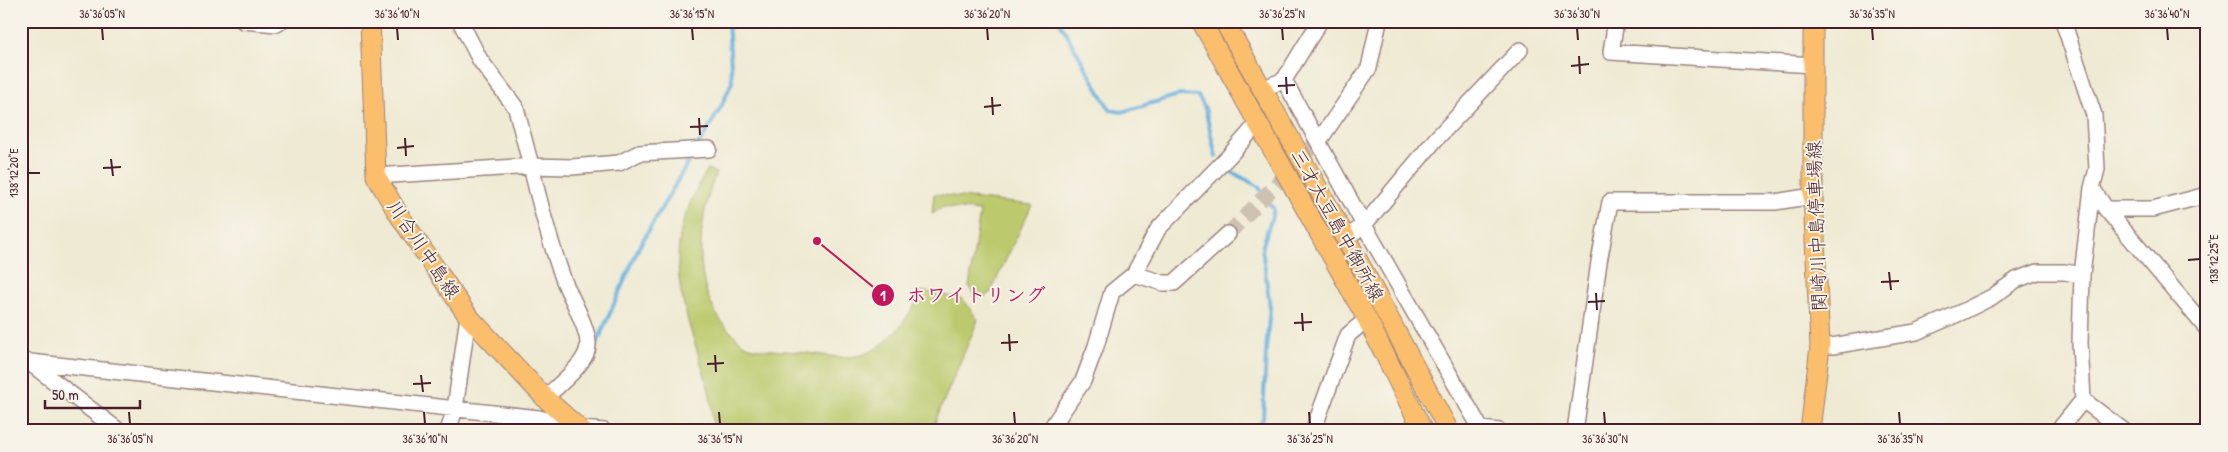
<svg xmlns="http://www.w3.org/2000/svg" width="2228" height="452" font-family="'Patrick Hand','Klee One',sans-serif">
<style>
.green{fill:#bcca6d;stroke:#83744c}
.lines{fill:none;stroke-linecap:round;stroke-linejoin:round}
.stream{stroke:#66b0de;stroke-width:4}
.minor-tunnel{stroke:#cec1b1;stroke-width:15;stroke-dasharray:15 8;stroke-linecap:butt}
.minor-casing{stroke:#9c847f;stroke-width:18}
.major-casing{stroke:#9c847f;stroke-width:21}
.minor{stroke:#fff;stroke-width:15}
.major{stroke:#fabe6d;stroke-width:19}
.ticks{fill:none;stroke:#4a1f2b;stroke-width:2}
.labels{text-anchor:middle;stroke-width:4;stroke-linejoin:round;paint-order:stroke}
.street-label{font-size:19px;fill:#4a1f2b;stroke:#f7f3e8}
.leader{fill:none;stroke:#c2185b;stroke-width:2}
.callout-dot{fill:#c2185b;stroke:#f7f3e8;stroke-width:2}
.mark-label{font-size:15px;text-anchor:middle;font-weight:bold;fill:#fff}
.callout-label{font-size:20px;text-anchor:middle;font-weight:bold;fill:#c2185b;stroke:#f7f3e8;stroke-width:4;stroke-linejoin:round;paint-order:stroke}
.neatline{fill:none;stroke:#4a1f2b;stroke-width:2}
.ticks-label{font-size:12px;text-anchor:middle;fill:#4a1f2b}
</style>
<rect width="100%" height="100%" fill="#f7f3e8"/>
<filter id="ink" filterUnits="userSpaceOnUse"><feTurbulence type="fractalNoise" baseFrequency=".02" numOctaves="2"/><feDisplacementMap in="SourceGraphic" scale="10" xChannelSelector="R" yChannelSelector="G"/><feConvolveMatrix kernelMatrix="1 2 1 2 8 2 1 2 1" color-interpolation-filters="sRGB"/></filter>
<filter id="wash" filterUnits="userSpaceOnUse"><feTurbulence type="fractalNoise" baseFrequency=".0096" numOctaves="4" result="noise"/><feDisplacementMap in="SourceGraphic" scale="20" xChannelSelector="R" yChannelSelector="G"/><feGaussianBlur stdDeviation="1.12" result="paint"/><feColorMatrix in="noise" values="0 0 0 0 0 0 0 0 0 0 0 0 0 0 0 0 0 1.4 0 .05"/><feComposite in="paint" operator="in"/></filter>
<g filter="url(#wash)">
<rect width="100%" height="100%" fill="#efead3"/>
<path class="green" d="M708,169L716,173C697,222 689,294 733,334C737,337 742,344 747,346C755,350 789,351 800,352C818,354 838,359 857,356C888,350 909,317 922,291L963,299L978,320L936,419L934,431H730L713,429C712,418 712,405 710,395C698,344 673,297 679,243C682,216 695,191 708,169Z
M934,194L1032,205L990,293L984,297L976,296L969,287L980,211L943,207L932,214Z"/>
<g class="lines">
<path class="stream" d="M1059,21L1110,110L1122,112L1179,95L1198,96L1205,108L1216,157
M698,146L721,107L732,82L728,21
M1224,168L1258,186L1274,210L1262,248L1270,307L1266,351L1263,419L1255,431
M593,352L639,247L693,154"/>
</g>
</g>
<g filter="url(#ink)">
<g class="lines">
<path class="minor-tunnel" d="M1228,234L1321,138"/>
<defs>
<path id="minor" d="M243,21L277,24L281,21
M1616,21L1611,52L1813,65
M1284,80L1364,225L1481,429L1499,431
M1262,89L1284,80L1320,21
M1321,138L1369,68L1379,21
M376,176L531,166L516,108L480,60L460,21
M2092,188L2106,209L2207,329
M2106,209H2153L2207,195
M1346,238L1364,225L1435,140L1520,50
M1134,274L1163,283H1174L1228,234
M1820,346H1832L1916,332L1962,312L1992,297L2016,280L2037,272H2065L2082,275
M21,361L539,418L581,429L604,431
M30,363L119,431
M545,398C557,386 588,363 588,345C589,329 570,296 564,281C550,243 540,205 531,166L572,167L619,163L639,153L709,149
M2083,400L2124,431
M448,431L455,409L468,316
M1049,431L1083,381L1096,346L1112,292L1134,274L1158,229L1229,156L1258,123
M1313,431L1348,335L1367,319
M1575,431L1599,262L1610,202H1775L1813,196
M2058,431L2083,400L2080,343L2082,275L2092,188L2097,169L2094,115L2063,21"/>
<path id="major" d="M370,21L376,176L399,215L468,316L545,398L582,431
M1201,21L1367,319L1423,431
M1224,21L1346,238L1449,431
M1810,431L1820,346L1813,196V21"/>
</defs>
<use href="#minor" class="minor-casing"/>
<use href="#major" class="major-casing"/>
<use href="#minor" class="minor"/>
<use href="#major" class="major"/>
</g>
</g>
<path class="ticks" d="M102,28L103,40M397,28L398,40M692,28L693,40M987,28L988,40M1282,28L1283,40M1577,28L1578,40M1872,28L1873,40M2167,28L2168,40M1579,56L1580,74M1571,66L1589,64M1286,77L1287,94M1278,86L1295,85M992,97L993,115M984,107L1001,105M699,118L700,135M690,127L708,126M405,138L406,156M397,148L414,146M111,159L113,176M103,168L121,167M28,173H40M2188,260L2200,259M1889,272L1891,290M1881,282L1899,281M1596,293L1597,310M1588,302L1605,301M1302,313L1303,331M1294,323L1312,322M1009,334L1010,351M1001,343L1018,342M715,355L716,372M707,364L724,363M421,375L423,392M413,384L431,383M129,412L130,424M424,412L425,424M719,412L720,424M1014,412L1015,424M1309,412L1310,424M1604,412L1605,424M1899,412L1900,424"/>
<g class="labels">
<g class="street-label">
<text transform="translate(1338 225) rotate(61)" y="7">三才大豆島中御所線</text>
<text transform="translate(1816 226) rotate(-92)" y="7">関崎川中島停車場線</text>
<text transform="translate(424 249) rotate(56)" y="7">川合川中島線</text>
</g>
</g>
<path class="leader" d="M817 241L883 295"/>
<g class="callout-dot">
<circle cx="817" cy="241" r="5"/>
<circle cx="883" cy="295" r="12"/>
</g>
<g class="mark-label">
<text x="883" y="301">1</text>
</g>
<g class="callout-label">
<text x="976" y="302">ホワイトリング</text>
</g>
<rect width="2228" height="452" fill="none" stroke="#f7f3e8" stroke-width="55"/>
<path d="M45 400v8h95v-8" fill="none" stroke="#4a1f2b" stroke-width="2.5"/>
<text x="52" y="400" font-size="15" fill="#4a1f2b" stroke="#f7f3e8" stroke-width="4" paint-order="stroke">50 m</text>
<rect x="28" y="28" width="2172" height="396" class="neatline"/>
<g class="ticks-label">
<text x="102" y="18">36°36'05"N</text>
<text x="397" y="18">36°36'10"N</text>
<text x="692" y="18">36°36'15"N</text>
<text x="987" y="18">36°36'20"N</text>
<text x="1282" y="18">36°36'25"N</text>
<text x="1577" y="18">36°36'30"N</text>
<text x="1872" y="18">36°36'35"N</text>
<text x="2167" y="18">36°36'40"N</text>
<text transform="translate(14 173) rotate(-90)" y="4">138°12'20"E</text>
<text transform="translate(2214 259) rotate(-90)" y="4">138°12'25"E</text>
<text x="130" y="443">36°36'05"N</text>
<text x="425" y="443">36°36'10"N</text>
<text x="720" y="443">36°36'15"N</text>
<text x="1015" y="443">36°36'20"N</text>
<text x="1310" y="443">36°36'25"N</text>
<text x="1605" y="443">36°36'30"N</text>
<text x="1900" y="443">36°36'35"N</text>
</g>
</svg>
